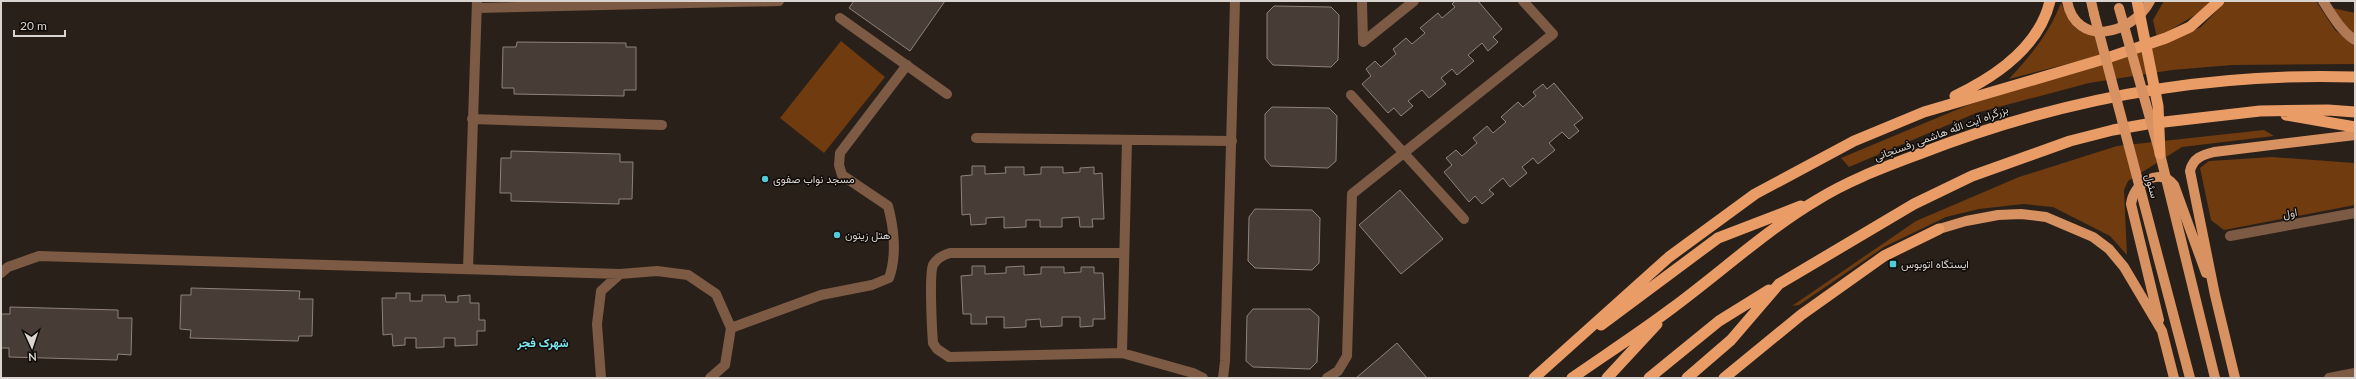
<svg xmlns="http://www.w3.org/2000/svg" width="2356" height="379" font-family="Lato,Vazirmatn,sans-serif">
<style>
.green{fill:#703b0f}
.building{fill:#473d36;stroke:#8f837b}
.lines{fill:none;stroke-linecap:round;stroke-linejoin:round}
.minor{stroke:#7d5a44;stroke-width:10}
.secondary{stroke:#b07955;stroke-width:10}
.primary{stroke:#d89161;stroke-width:10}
.trunk{stroke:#ea9c66;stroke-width:11}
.primary-bridge{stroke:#d89161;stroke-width:10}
.trunk-bridge{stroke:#ea9c66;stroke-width:11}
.poi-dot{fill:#52cbd7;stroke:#0f0b08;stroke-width:1.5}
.labels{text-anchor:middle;stroke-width:3;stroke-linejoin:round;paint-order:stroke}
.street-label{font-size:11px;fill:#dad4d0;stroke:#0f0b08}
.poi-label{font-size:11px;fill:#dad4d0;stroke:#0f0b08;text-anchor:start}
.neighbourhood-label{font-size:12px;font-weight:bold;fill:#7de8f3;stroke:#0f0b08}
</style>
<rect width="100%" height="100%" fill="#29201a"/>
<path class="green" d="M2164,1H2212L2195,15L2157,38L2153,20Z
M2226,1H2316L2335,30L2355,46V64L2232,65L2172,70L2089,83L1976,113L1849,167L1841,158L1968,105L2166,43L2201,27Z
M2061,3C2070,24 2074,33 2098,36L2102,55L2009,79C2032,54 2048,35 2061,3Z
M2332,8L2355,13V34L2346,26Z
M841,41L885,77L824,153L780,118Z
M2264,130L2274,136L2182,147L2128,181L2124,190L2127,255L2110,236L2053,207L2023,204L1979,209L1946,217L1884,247L1799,305L1792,306L1916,221L2019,177L2117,146Z
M2272,157L2355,163V205L2224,230L2211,220L2200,168L2209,161Z"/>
<path class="building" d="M854,1H945L910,51L849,8Z
M1455,1H1478L1502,29L1493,37L1498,42L1488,51L1482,43L1468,55L1474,61L1457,75L1452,69L1441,78L1446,84L1429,98L1422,90L1408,101L1413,106L1401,116L1394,108L1388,113L1362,84L1371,76L1366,69L1375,61L1381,67L1396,54L1393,49L1406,38L1412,44L1425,33L1420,28L1438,13L1442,18L1455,7L1452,4Z
M1274,6L1331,7L1339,15L1338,60L1331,67L1273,65L1267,58V13Z
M517,42L626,43V47H636V90H624V96L514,94V88H502L503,47H516Z
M1554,83L1583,118L1574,125L1579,131L1569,139L1562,132L1549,143L1555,150L1538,164L1533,158L1522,167L1527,173L1510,187L1503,178L1489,190L1494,194L1482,204L1475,196L1469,202L1444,172L1452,165L1446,158L1456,150L1462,156L1477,143L1473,138L1487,126L1493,133L1506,122L1501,117L1518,102L1523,107L1536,96L1533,92L1543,84L1547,89Z
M1272,107L1329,108L1337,116L1336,161L1328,168L1271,166L1265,159V114Z
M511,151L620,154V162H633L632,199H619V204L511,201V193H500L501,158H511Z
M972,166H985V174L1006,173L1005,167H1024V175L1041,174V167H1063V173L1080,172V168L1094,167V174L1102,173L1104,219H1092L1093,227H1080L1079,217L1062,218V227H1040V220H1026V227L1004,228V217L986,218V224L971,225L970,214L962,215L961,176L972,175Z
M1400,190L1443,239L1401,274L1359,225Z
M1255,209L1312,210L1320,218L1319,263L1312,270L1255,268L1248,261L1249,217Z
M972,266H985V274L1006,273V267L1024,266V275L1041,274V267H1064V273L1081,272V267H1094V273H1103L1105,319H1093V326L1080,327V317H1062V326L1041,327L1040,319L1026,320V327L1004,328V317H986L987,324H971V314H963L961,276L972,275Z
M191,288L300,291L299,299H313L312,336H299L298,341L190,338L191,330L180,329L181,295H191Z
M396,293H410V301H422V295H445L446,302H458V296L470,295V303H479V320H485V331H477V345L455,346V338H444V347L416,348V338H405V345L393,346L392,334L383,335L382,298H396Z
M10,307L118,310V318H132L131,355L118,354L117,360L9,357V348H1V314H10Z
M1253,309H1310L1319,317L1317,362L1310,369L1253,367L1246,361L1247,316Z
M1397,343L1427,378H1356Z"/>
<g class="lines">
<path class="minor" d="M1362,1L1363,42L1414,1
M477,8L779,1
M840,18L947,94
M1351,95L1464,219
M472,119L662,125
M976,138L1232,141
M2230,236L2355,213
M1124,253H950C943,255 937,258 933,265C929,275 932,330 933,343L937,349L949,357L1122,353L1193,373L1203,378
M468,269L477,1
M1,273L8,267L39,256L620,274L657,271L688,275L716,294L731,328L725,365L710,378
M731,328L821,295L872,285L889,278C897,256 894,228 888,206L842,175L839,165L840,153L907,65
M1122,353L1127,140
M601,378L597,324L601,291L620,274
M1223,378L1225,361L1235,1
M1327,378L1338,371L1347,356L1352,194L1553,34L1523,1
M2329,378L2355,373"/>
<path class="secondary" d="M2323,1C2332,15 2341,31 2355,40"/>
<path class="primary" d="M2067,1C2076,49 2133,34 2150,1
M2091,1L2094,14
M1939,229L1966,221L1998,215L2021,214L2046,217L2093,237L2109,249L2124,267L2162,331L2174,378
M2159,320L2131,204C2133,184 2159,166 2174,185L2206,273
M2235,378L2215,295L2190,171C2193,158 2202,155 2214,152L2355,135"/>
<path class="trunk" d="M1955,96C1995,77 2039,48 2050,1
M2286,115L2355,127
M1601,325L1718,238L1801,206
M1534,378L1669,257L1755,194L1854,141L1924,112L2104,59L2166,38L2190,27L2219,1
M1572,378C1605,355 1639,333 1671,309C1720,273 1765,231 1817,200C1849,180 1885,167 1919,154C2060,99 2204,72 2355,77
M1607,378L1657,324
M1649,378L1719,321L1769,290
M1687,378L1731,340L1779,284L1914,204L1972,176L2070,141L2113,130L2147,124L2260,111L2328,110L2355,112
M1724,378L1801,315L1884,256L1939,229"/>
<path class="primary-bridge" d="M2119,8L2160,154L2215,378
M2094,14L2190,378"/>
<path class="trunk-bridge" d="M2137,1L2158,106L2160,154"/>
</g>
<g class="poi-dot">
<circle cx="765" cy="179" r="4"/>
<circle cx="837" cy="235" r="4"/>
<rect x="1889" y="260" width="8" height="8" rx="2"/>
</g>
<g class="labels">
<g class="street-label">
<text transform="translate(1941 133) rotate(-20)" y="4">بزرگراه آیت الله هاشمی رفسنجانی</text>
<text transform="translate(2152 186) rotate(75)" y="4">سئول</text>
<text transform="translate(2290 213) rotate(-10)" y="4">اول</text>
</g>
<g class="poi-label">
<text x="773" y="183">مسجد نواب صفوی</text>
<text x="845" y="239">هتل زیتون</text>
<text x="1901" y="268">ایستگاه اتوبوس</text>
</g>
<g class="neighbourhood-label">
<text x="543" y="347">شهرک فجر</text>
</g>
</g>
<rect width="2356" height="379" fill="none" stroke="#dad4d0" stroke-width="4"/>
<g transform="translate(32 347) rotate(177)" stroke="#0f0b08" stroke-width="3" paint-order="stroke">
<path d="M0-3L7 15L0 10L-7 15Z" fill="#dad4d0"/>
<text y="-6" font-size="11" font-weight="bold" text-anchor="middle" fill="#dad4d0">N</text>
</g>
<path d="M14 30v6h51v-6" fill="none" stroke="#dad4d0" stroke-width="2"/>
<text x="20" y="30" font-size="12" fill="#dad4d0" stroke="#0f0b08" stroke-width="3" paint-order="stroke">20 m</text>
</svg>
